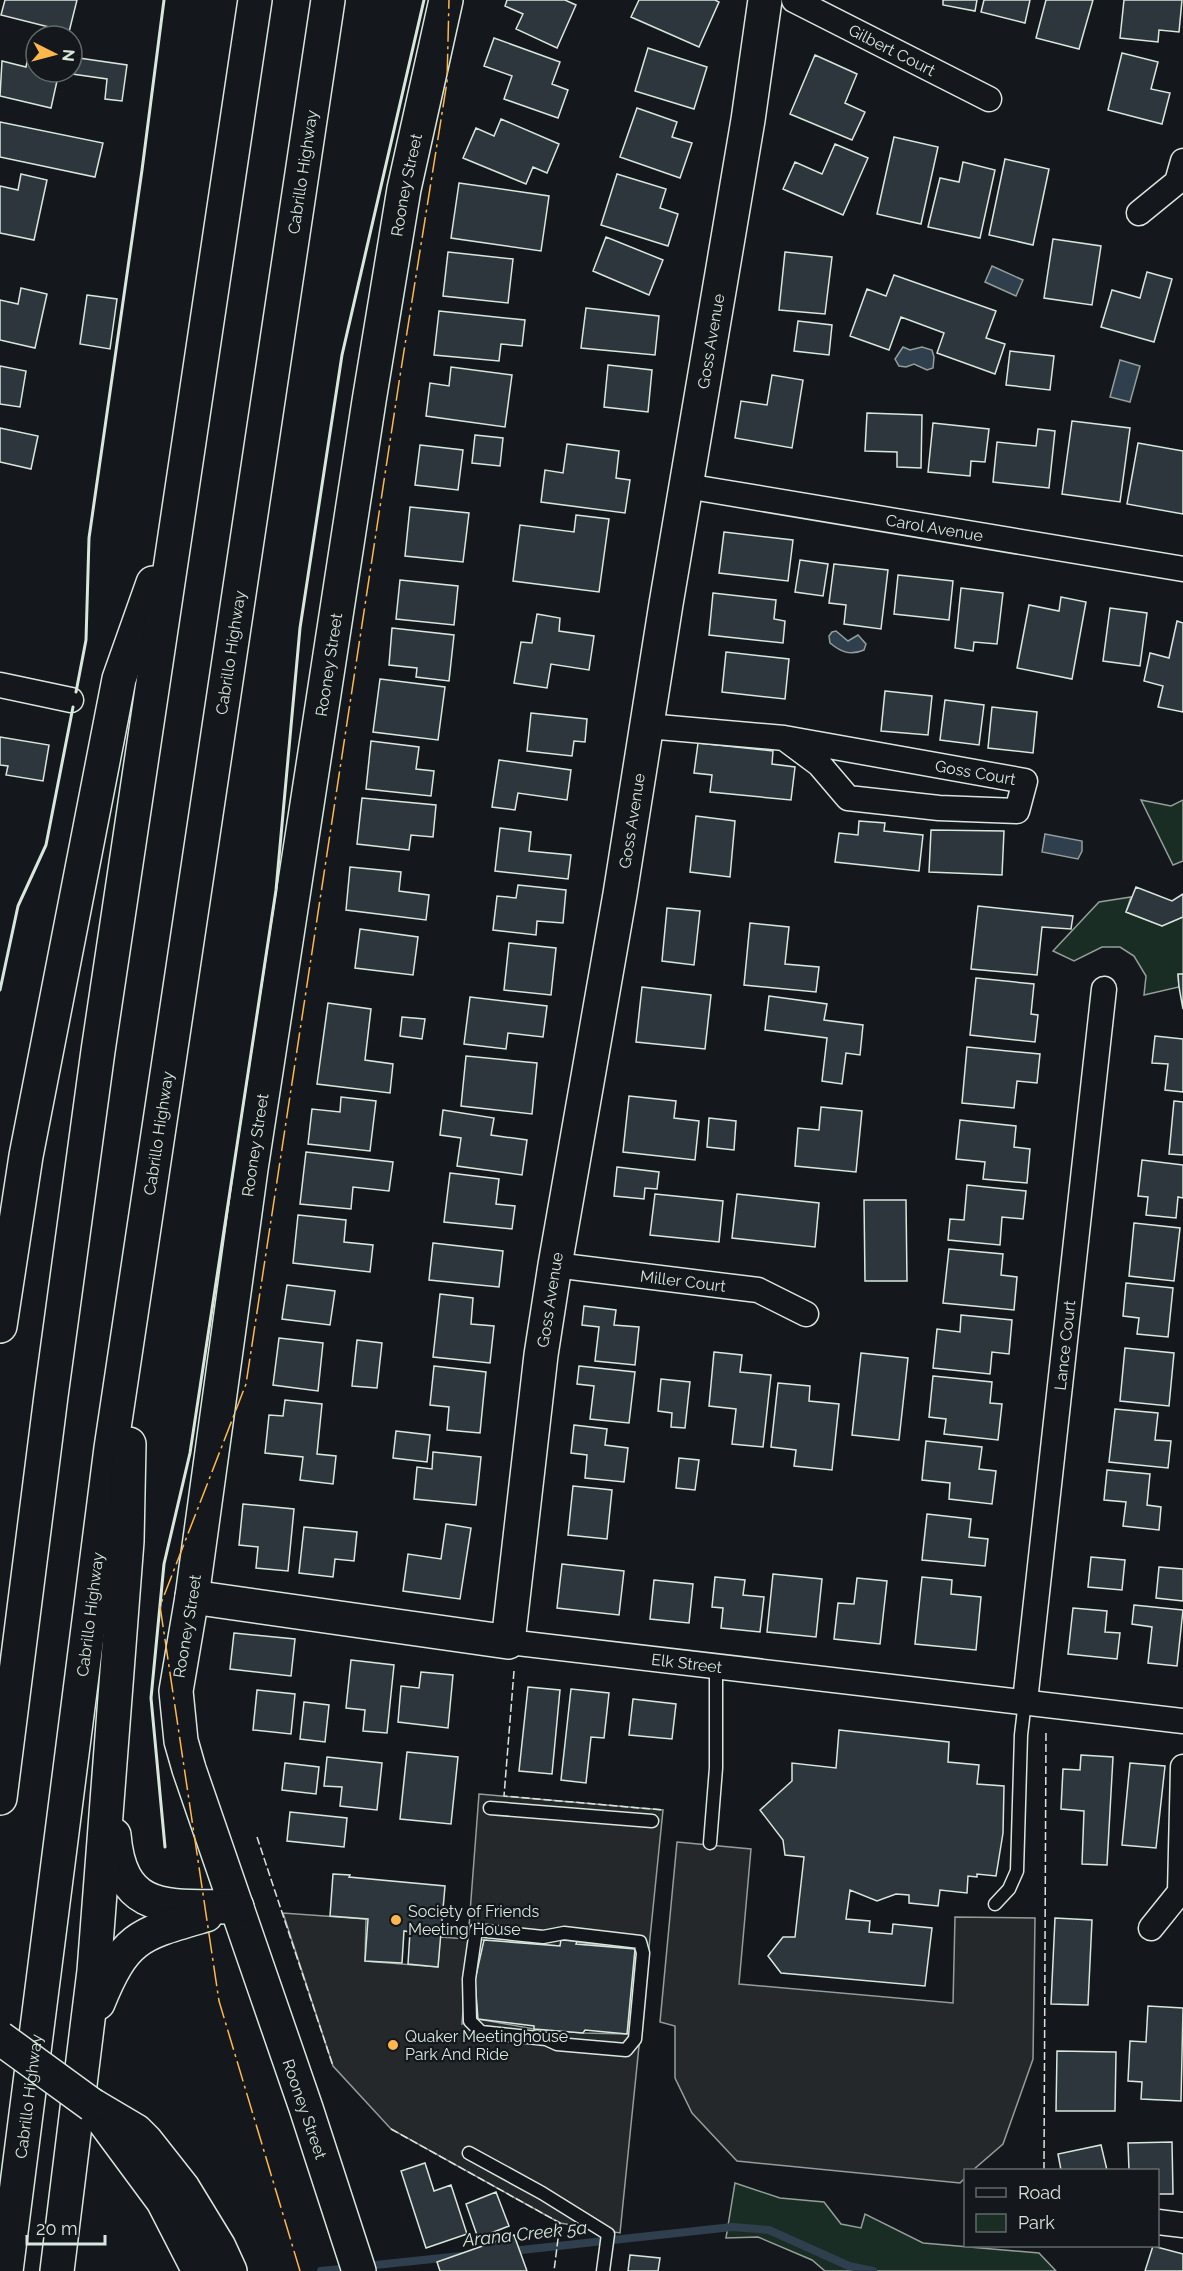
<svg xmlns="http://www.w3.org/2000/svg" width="1183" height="2271" font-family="Raleway,sans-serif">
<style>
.green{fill:#1a2d24;stroke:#939e99;stroke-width:1.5}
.parking{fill:#24282b;stroke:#939e99;stroke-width:1.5;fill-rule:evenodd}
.water{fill:#2f3f4d;stroke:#939e99;stroke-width:1.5}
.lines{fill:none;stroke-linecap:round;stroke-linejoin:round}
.stream{stroke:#2f3f4d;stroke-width:8}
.building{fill:#2c363c;stroke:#d8e6dc;stroke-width:1.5}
.lane-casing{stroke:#d8e6dc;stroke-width:15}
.street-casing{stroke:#d8e6dc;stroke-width:27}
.secondary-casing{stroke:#d8e6dc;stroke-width:36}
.highway-casing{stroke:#d8e6dc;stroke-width:36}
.lane{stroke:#14181c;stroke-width:12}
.street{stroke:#14181c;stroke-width:24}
.secondary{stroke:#14181c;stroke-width:33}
.highway{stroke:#14181c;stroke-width:33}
.secondary-bridge-casing{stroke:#d8e6dc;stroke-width:36;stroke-linecap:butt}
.secondary-bridge{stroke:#14181c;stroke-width:33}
.fence{stroke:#d8e6dc;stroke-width:1.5;stroke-dasharray:8 3;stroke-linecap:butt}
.wall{stroke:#d8e6dc;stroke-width:3}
.power{stroke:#ffb74d;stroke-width:1.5;stroke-dasharray:21 4.5 3 4.5;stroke-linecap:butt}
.poi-dot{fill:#ffb74d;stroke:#14181c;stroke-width:2}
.labels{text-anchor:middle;stroke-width:4.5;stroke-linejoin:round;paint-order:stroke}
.street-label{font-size:16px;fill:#d8e6dc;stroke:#14181c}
.poi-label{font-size:16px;fill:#d8e6dc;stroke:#14181c;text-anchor:start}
.water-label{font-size:18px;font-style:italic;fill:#d8e6dc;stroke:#14181c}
</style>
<rect width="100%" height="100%" fill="#14181c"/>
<path class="green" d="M1141,800L1171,806L1183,800V861L1173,865Z
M1131,897L1126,912L1162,926L1183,917V974L1178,975L1179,987L1144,995L1146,976L1134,956L1120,947H1102L1074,961L1053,951L1099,902Z
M735,2183L780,2198L824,2202L841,2224L861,2228L865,2214L923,2243L1039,2253L1056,2271H825L812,2260L758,2237L726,2238Z"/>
<path class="parking" d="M479,1794L663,1810L620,2233L560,2223L391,2129L333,2066L283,1913L366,1919L365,1961L438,1967L440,1937L468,1939ZM468,1939L560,1946L562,1940L635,1950L627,2034L583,2033L534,2029L478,2019L462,2024Z
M677,1842L751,1849L739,1984L953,2003L955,1917L1035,1918L1033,2059L1003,2144L973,2170H966L965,2178L960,2183L737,2161L692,2113L675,2078V2026L660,2022Z"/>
<path class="water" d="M992,266L1023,280L1016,296L985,282Z
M903,347L910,350L922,347L932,350L934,357L933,368L927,370L914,364L906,367L899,366L895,359Z
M1120,360L1140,366L1130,402L1110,397Z
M836,631L848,641L858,635L866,644L864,650C850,656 841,652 830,643L829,636L832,632Z
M1045,834L1082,841V851L1078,859L1042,852Z"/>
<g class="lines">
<path class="stream" d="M512,2251L732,2227L769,2230L849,2266L873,2271
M366,2266L461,2256
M321,2271L351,2268"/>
</g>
<path class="building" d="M5,0H77L69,32L1,15Z
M507,0H565L576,5L557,48L516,29L523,14L505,6Z
M639,0H715L719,2L699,47L631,17Z
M943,0H977L975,11L943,5Z
M984,0H1030L1025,23L981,12Z
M1046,0H1093L1079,49L1036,38Z
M1124,0H1182L1179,32L1159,30L1158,42L1120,38Z
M494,38L560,62L552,84L568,90L558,118L504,99L512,76L484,66Z
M648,48L707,67L694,109L635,91Z
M29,52L36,54V72H59L51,108L0,96L2,61L26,67Z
M1122,53L1158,62L1151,89L1170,93L1162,124L1108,110Z
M815,55L857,74L845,103L865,112L852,140L790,114Z
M72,57L127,65L122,101L105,99L107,79L65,73L72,72Z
M637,108L677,122L672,137L692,143L680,178L620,157Z
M501,119L559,144L547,173L533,167L526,184L463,158L476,128L494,136Z
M0,122L103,143L95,177L0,157Z
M894,137L938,147L921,224L877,214Z
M835,144L868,158L843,215L783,189L795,162L822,174Z
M1005,159L1049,169L1033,245L989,235Z
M963,162L995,170L980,238L928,227L940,178L959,182Z
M21,174L47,180L34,240L0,233V186L18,190Z
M617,174L666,189L660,208L678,214L668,246L601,225Z
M459,183L549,196L541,251L451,238Z
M606,237L663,260L649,295L593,271Z
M1053,239L1101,246L1092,305L1044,298Z
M448,252L513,259L508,303L443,296Z
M785,252L832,257L825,314L779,310Z
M1147,272L1172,279L1154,342L1101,327L1112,290L1140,298Z
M894,275L996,311L986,338L1005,344L995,374L937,353L944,333L901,317L889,350L850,336L867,289L886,296Z
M21,288L47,294L35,348L0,340V300L18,304Z
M87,295L117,299L110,349L80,344Z
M586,308L659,316L655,355L581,348Z
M439,311L525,320L522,346L501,344L499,361L434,355Z
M798,321L832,325L829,355L794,351Z
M1010,351L1054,356L1050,390L1006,385Z
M608,365L652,370L648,412L604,407Z
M0,366L26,371L20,407L0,404Z
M451,367L512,375L505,427L426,416L430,383L449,386Z
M772,375L803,380L792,448L735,438L741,401L767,405Z
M867,413L922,415L921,468L897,467V452L865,451Z
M1072,421L1130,428L1120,502L1062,494Z
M933,423L989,429L985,462L971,461L970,476L928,472Z
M0,428L38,436L31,469L0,462Z
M1038,429L1055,431L1049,488L993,482L997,442L1036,446Z
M475,435L503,438L500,466L472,463Z
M1138,443L1183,451V514L1127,504Z
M567,444L619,451L616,478L630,480L625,513L541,502L545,470L563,473Z
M420,445L463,450L458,490L415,485Z
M410,507L469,513L463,562L405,556Z
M576,515L609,519L599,592L513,581L520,525L574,532Z
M724,532L793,540L788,581L719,573Z
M800,560L828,564L823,596L795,592Z
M834,564L888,570L881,629L844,624L846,605L829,603Z
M898,575L953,581L949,620L894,614Z
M400,580L458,586L454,625L396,619Z
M961,588L1003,593L997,644L974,642L973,651L955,648Z
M713,593L776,600L774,619L785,621L783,643L709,635Z
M1061,597L1086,602L1072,679L1017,668L1029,605L1059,611Z
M1110,608L1147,613L1140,666L1103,661Z
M537,614L560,618L559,631L594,636L589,670L551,664L547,688L514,683L521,642L532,643Z
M1177,621L1183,623V712L1158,707L1163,686L1144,681L1150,653L1169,658Z
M392,628L454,635L449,681L416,677L417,668L389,665Z
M726,652L789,659L785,699L722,692Z
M380,679L445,687L438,740L373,732Z
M885,691L932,696L928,735L881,731Z
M945,700L984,705L979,745L940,740Z
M992,707L1037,712L1033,753L988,748Z
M531,713L587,719L585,742L574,741L572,756L527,751Z
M0,737L49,745L43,781L6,775L8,766L0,765Z
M371,741L419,747L416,769L434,771L431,796L366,789Z
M698,743L773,751L772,764L795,767L791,800L710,792L712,775L694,773Z
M499,760L571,770L567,800L518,793L515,810L492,807Z
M362,798L436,805L433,837L411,835L409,850L357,844Z
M696,816L735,821L730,877L690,872Z
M859,821L885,823L884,831L923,835L919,871L835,862L839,833L858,835Z
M500,828L531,832L529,851L571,855L568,879L495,871Z
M931,830L1004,831L1002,875L929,872Z
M350,867L401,872L399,891L429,895L426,920L346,910Z
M518,885L566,890L563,923L537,921L536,935L493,930L497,896L516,898Z
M1136,887L1172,901L1183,894V917L1162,926L1126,912Z
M978,906L1073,916L1071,929L1042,927L1037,975L971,969Z
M667,908L700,911L694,965L662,961Z
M750,923L789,927L785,964L819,967L816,992L744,985Z
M360,929L418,937L413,975L355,968Z
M509,943L556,948L551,995L504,990Z
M1178,974H1183V1009L1179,987Z
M976,978L1034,984L1031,1014L1038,1015L1035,1042L970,1035Z
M642,987L711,995L705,1049L636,1042Z
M769,996L827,1004L824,1020L863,1025L860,1055L846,1053L842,1084L822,1081L827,1038L765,1030Z
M470,997L547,1006L543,1037L508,1033L506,1049L464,1044Z
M328,1003L371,1009L365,1060L393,1064L390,1093L317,1084Z
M402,1017L425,1019L422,1039L400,1036Z
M1155,1036L1183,1039V1092L1165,1090L1168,1064L1152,1063Z
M967,1047L1040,1054L1037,1083L1017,1081L1014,1108L962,1103Z
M466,1056L537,1063L532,1114L461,1106Z
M629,1096L676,1101L674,1118L699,1121L695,1160L623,1152Z
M341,1097L376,1101L370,1151L308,1144L312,1109L340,1112Z
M1174,1101L1183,1102V1155L1169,1154Z
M821,1107L862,1111L856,1172L795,1166L798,1128L819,1130Z
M443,1110L494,1118L491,1135L527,1140L522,1175L457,1166L461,1138L440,1135Z
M709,1118L736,1121L734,1150L707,1147Z
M960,1120L1016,1126L1014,1147L1030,1149L1027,1183L983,1179L985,1162L956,1159Z
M306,1152L393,1162L389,1191L353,1187L351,1209L300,1204Z
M1142,1160L1183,1165V1198L1178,1197L1176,1218L1146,1215L1148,1197L1138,1196Z
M617,1167L659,1172L657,1189L645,1188L644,1199L614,1196Z
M450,1173L499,1179L496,1204L515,1206L512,1229L444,1222Z
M967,1185L1026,1191L1023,1219L1002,1217L1000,1245L948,1240L950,1219L964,1220Z
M655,1194L723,1201L719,1242L650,1235Z
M737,1194L819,1203L815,1247L732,1238Z
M864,1200H906L907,1281H865Z
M298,1215L346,1220L344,1242L373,1245L370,1272L293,1263Z
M1134,1223L1180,1228L1174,1281L1129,1276Z
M433,1243L503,1251L499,1287L429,1280Z
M949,1249L1003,1254L1001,1275L1017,1277L1014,1310L943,1303Z
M1126,1283L1173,1288L1168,1337L1137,1334L1139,1318L1123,1316Z
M287,1285L335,1291L330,1325L282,1319Z
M440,1294L473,1298L471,1324L494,1326L490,1363L433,1357Z
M584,1306L616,1310L614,1325L639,1327L635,1365L595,1361L599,1327L582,1325Z
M961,1315L1012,1320L1009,1354L992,1352L990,1374L933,1368L937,1329L960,1332Z
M279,1338L323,1343L318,1391L273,1385Z
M357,1340L382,1343L377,1388L352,1386Z
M1125,1348L1174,1353L1169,1406L1120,1401Z
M714,1352L742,1355L740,1372L771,1375L763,1447L732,1444L736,1409L709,1406Z
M861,1353L908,1358L899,1440L852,1435Z
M434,1366L486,1372L480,1433L447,1430L449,1407L430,1405Z
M579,1366L635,1372L629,1423L590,1419L594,1386L577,1384Z
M933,1376L992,1382L990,1403L1002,1404L998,1440L944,1434L946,1419L929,1417Z
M661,1379L690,1382L685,1428L671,1427L672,1413L658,1411Z
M778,1383L810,1386L809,1401L839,1404L832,1470L794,1466L796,1450L771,1447Z
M285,1400L322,1404L317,1454L336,1456L333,1484L300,1480L303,1457L265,1453L269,1415L283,1416Z
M1115,1409L1158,1413L1155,1440L1171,1441L1168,1468L1109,1462Z
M574,1425L607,1429L605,1445L628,1448L624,1482L585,1478L587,1455L571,1453Z
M396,1431L430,1435L427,1462L393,1458Z
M926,1441L982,1447L979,1469L996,1471L992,1504L949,1499L950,1483L922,1480Z
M433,1452L481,1457L476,1505L414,1499L417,1467L432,1469Z
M679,1458L699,1460L695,1490L676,1488Z
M1107,1470L1150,1474L1147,1505L1161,1507L1159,1530L1123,1526L1126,1502L1104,1500Z
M573,1486L612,1490L607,1539L568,1535Z
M243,1504L294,1509L288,1571L256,1568L258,1547L239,1545Z
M927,1514L971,1519L969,1537L988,1539L985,1566L922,1560Z
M446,1524L471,1528L460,1599L403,1591L408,1554L441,1559Z
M304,1527L357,1532L354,1561L335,1559L333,1577L299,1573Z
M1091,1557L1125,1560L1122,1590L1088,1587Z
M562,1564L624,1571L619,1615L557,1608Z
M1159,1567L1183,1569V1601L1156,1598Z
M773,1574L822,1579L816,1637L767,1632Z
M715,1577L745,1580L743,1595L764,1597L760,1632L721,1628L723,1608L712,1607Z
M922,1577L952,1580L951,1594L981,1597L976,1650L915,1644Z
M857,1578L887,1581L880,1644L834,1639L838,1603L854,1604Z
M654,1580L693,1584L689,1623L650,1619Z
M1134,1605L1183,1610L1177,1666L1148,1663L1152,1627L1132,1624Z
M1073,1608L1107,1611L1105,1632L1120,1633L1117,1659L1068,1654Z
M234,1633L295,1639L291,1676L230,1669Z
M351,1660L394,1665L387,1733L363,1731L365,1710L346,1708Z
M421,1672L453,1675L448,1728L398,1722L401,1686L419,1688Z
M528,1687L560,1690L552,1774L519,1771Z
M571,1689L609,1693L604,1738L591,1737L586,1783L561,1780Z
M257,1690L295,1694L291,1734L253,1730Z
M633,1699L676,1704L672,1739L629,1735Z
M304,1702L329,1705L325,1742L300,1739Z
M839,1730L949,1742L948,1762L979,1765L977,1784L1004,1786L1003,1833L996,1876L977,1874V1877L968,1876L967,1893L940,1890L938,1906L909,1903V1895L896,1894L877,1901L850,1890L846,1919L870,1921L869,1932L892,1934L893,1924L932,1928L925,1986L781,1973L768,1956L783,1937H795L804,1857L785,1855L783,1840L760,1810L792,1781V1763L836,1768Z
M407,1752L458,1757L451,1824L400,1819Z
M1081,1755L1113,1757L1107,1865L1082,1864L1084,1811L1061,1809L1063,1769L1080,1770Z
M327,1757L382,1763L377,1810L340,1806L342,1787L324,1786Z
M285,1763L319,1767L316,1794L282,1790Z
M1130,1763L1165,1766L1156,1848L1122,1845Z
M290,1812L347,1818L344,1847L287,1841Z
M333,1874L350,1875L349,1877L445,1886L438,1967L408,1964L410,1932L404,1931L402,1963L365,1961L368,1919L330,1916Z
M1055,1918L1092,1920L1088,2005L1051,2004Z
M484,1940L560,1946L561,1940L577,1941L576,1944L635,1949L627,2034L585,2030L583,2033L534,2029V2026L478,2019L475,1980Z
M1148,2006L1183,2008L1181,2101L1141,2099L1142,2082L1128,2081L1130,2041L1146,2042Z
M1057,2051L1116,2052L1115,2111H1056Z
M1172,2142L1173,2194H1158V2170H1129L1128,2143Z
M1101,2145L1107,2170H1061L1058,2154Z
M425,2163L434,2191L451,2185L467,2234L426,2248L401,2171Z
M496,2192L509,2226L478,2238L466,2204Z
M514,2235L527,2271H440L437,2262Z
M1153,2246L1183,2254V2271H1145Z
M630,2255L660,2258L658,2271H628Z"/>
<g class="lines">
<defs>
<path id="lane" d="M490,1808L652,1821
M710,1843L716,1768V1667
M995,1904L1009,1889L1017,1871L1021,1735L1025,1701
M476,1930L543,1937L564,1933L640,1942L643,1953L635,2039L626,2050L557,2044L546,2039L481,2032L470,2021L469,1979Z
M469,2153L542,2193L608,2234L603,2271"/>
<g id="street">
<path id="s1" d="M794,0L989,99"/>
<path d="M1139,213L1177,182L1183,161"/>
<path id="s2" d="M686,486L1183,569"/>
<path d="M0,685L71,700"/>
<path id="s3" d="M647,726L784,738L1025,781L1017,811L939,808L848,798L819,764L784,738"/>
<path id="s4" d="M555,1265L758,1290L806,1314"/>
<path id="s5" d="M508,1642L1183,1721"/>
<path id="s6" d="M1025,1701L1104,989"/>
<path d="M1151,1928L1180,1892L1183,1767"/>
<path d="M1158,2222L1183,2225"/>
</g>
<g id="secondary">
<path id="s7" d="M192,1597L508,1642L541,1355L555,1265L620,894L666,604L748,120L765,0"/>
<path d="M92,2105L136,2131L146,2141L183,2188L219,2247L230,2271"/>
<path id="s8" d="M359,2271L306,2108L189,1769L181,1741L176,1691L192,1597L251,1169L369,401L404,189L446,0"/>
</g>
<g id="highway">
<path d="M0,1326L26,1156L119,679L153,583"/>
<path d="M0,1798L51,1396L98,1051L255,0"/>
<path d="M114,1835C121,1918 173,1905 237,1907"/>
<path d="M98,2003C125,1936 140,1934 206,1915"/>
<path d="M92,2105L163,2201L199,2271"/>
<path id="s9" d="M6,2271L111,1448L328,0"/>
<path d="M57,2271L94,1971L127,1541L129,1444"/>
</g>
</defs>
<use href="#lane" class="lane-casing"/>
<use href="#street" class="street-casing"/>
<use href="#secondary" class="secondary-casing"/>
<use href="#highway" class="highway-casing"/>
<use href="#lane" class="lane"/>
<use href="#street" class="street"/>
<use href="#secondary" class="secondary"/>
<use href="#highway" class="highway"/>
<defs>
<path id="secondary-bridge" d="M0,2038L92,2105"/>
</defs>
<use href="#secondary-bridge" class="secondary-bridge-casing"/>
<use href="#secondary-bridge" class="secondary-bridge"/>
<path class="fence" d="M514,1671L504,1796L663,1810
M257,1837L333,2066
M391,2129L560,2223L554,2271
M1044,2170L1046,1731"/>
<path class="wall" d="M76,692L86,640L89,538L142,170L164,0
M0,990L18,906L46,845L73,707
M165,1847L151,1698L164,1564L190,1453L276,890L300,628L342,355L424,0"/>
<path class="power" d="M300,2271L219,2001L160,1606L246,1384L400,376L447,82L449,0"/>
</g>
<g class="poi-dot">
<circle cx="396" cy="1920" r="6"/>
<circle cx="393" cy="2045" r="6"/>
</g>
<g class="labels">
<g class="street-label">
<text dy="6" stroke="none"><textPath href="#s1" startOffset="110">Gilbert Court</textPath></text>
<text dy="6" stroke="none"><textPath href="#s9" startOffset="2120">Cabrillo Highway</textPath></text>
<text dy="6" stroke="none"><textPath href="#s8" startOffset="2133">Rooney Street</textPath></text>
<text dy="6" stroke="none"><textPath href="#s7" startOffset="1636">Goss Avenue</textPath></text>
<text dy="6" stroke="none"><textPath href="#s2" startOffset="252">Carol Avenue</textPath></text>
<text dy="6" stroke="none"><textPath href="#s9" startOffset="1634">Cabrillo Highway</textPath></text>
<text dy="6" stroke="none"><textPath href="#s8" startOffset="1647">Rooney Street</textPath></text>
<text dy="6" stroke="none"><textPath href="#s3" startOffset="332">Goss Court</textPath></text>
<text dy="6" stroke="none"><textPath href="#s7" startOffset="1150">Goss Avenue</textPath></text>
<text dy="6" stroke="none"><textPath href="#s9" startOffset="1148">Cabrillo Highway</textPath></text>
<text dy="6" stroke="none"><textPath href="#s8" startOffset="1161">Rooney Street</textPath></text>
<text dy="6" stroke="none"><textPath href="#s4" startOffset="129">Miller Court</textPath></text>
<text dy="6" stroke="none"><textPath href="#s7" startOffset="664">Goss Avenue</textPath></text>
<text dy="6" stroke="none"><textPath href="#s6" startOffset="358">Lance Court</textPath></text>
<text dy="6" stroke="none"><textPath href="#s9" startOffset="662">Cabrillo Highway</textPath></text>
<text dy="6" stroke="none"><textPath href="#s8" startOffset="675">Rooney Street</textPath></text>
<text dy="6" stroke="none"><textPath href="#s5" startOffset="180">Elk Street</textPath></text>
<text dy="6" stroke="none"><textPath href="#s9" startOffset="176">Cabrillo Highway</textPath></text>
<text transform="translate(305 2109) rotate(71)" y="6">Rooney Street</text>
</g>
<g class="poi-label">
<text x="408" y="1917">Society of Friends<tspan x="408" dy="18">Meeting House</tspan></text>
<text x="405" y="2042">Quaker Meetinghouse<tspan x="405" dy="18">Park And Ride</tspan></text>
</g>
<g class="water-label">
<text transform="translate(525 2234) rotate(-6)" y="6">Arana Creek 5a</text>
</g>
</g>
<rect x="964" y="2169" width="195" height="78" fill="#14181c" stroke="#626a69" stroke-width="1.5"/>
<rect x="976" y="2188" width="30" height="9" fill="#14181c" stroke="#626a69" stroke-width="1.5"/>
<text x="1018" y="2199" font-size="18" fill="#d8e6dc">Road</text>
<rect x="976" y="2214" width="30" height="18" fill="#1a2d24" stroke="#626a69" stroke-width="1.5"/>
<text x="1018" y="2229" font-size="18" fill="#d8e6dc">Park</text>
<g transform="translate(54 54) rotate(96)"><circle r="28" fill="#14181c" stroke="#626a69" stroke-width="1.5"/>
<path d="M0-4.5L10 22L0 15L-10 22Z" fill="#ffb74d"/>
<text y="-9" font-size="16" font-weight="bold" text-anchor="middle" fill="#d8e6dc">N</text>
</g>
<path d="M27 2235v9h78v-9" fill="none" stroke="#d8e6dc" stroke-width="3"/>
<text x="36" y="2235" font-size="18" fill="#d8e6dc" stroke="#14181c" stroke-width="4.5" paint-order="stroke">20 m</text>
</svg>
